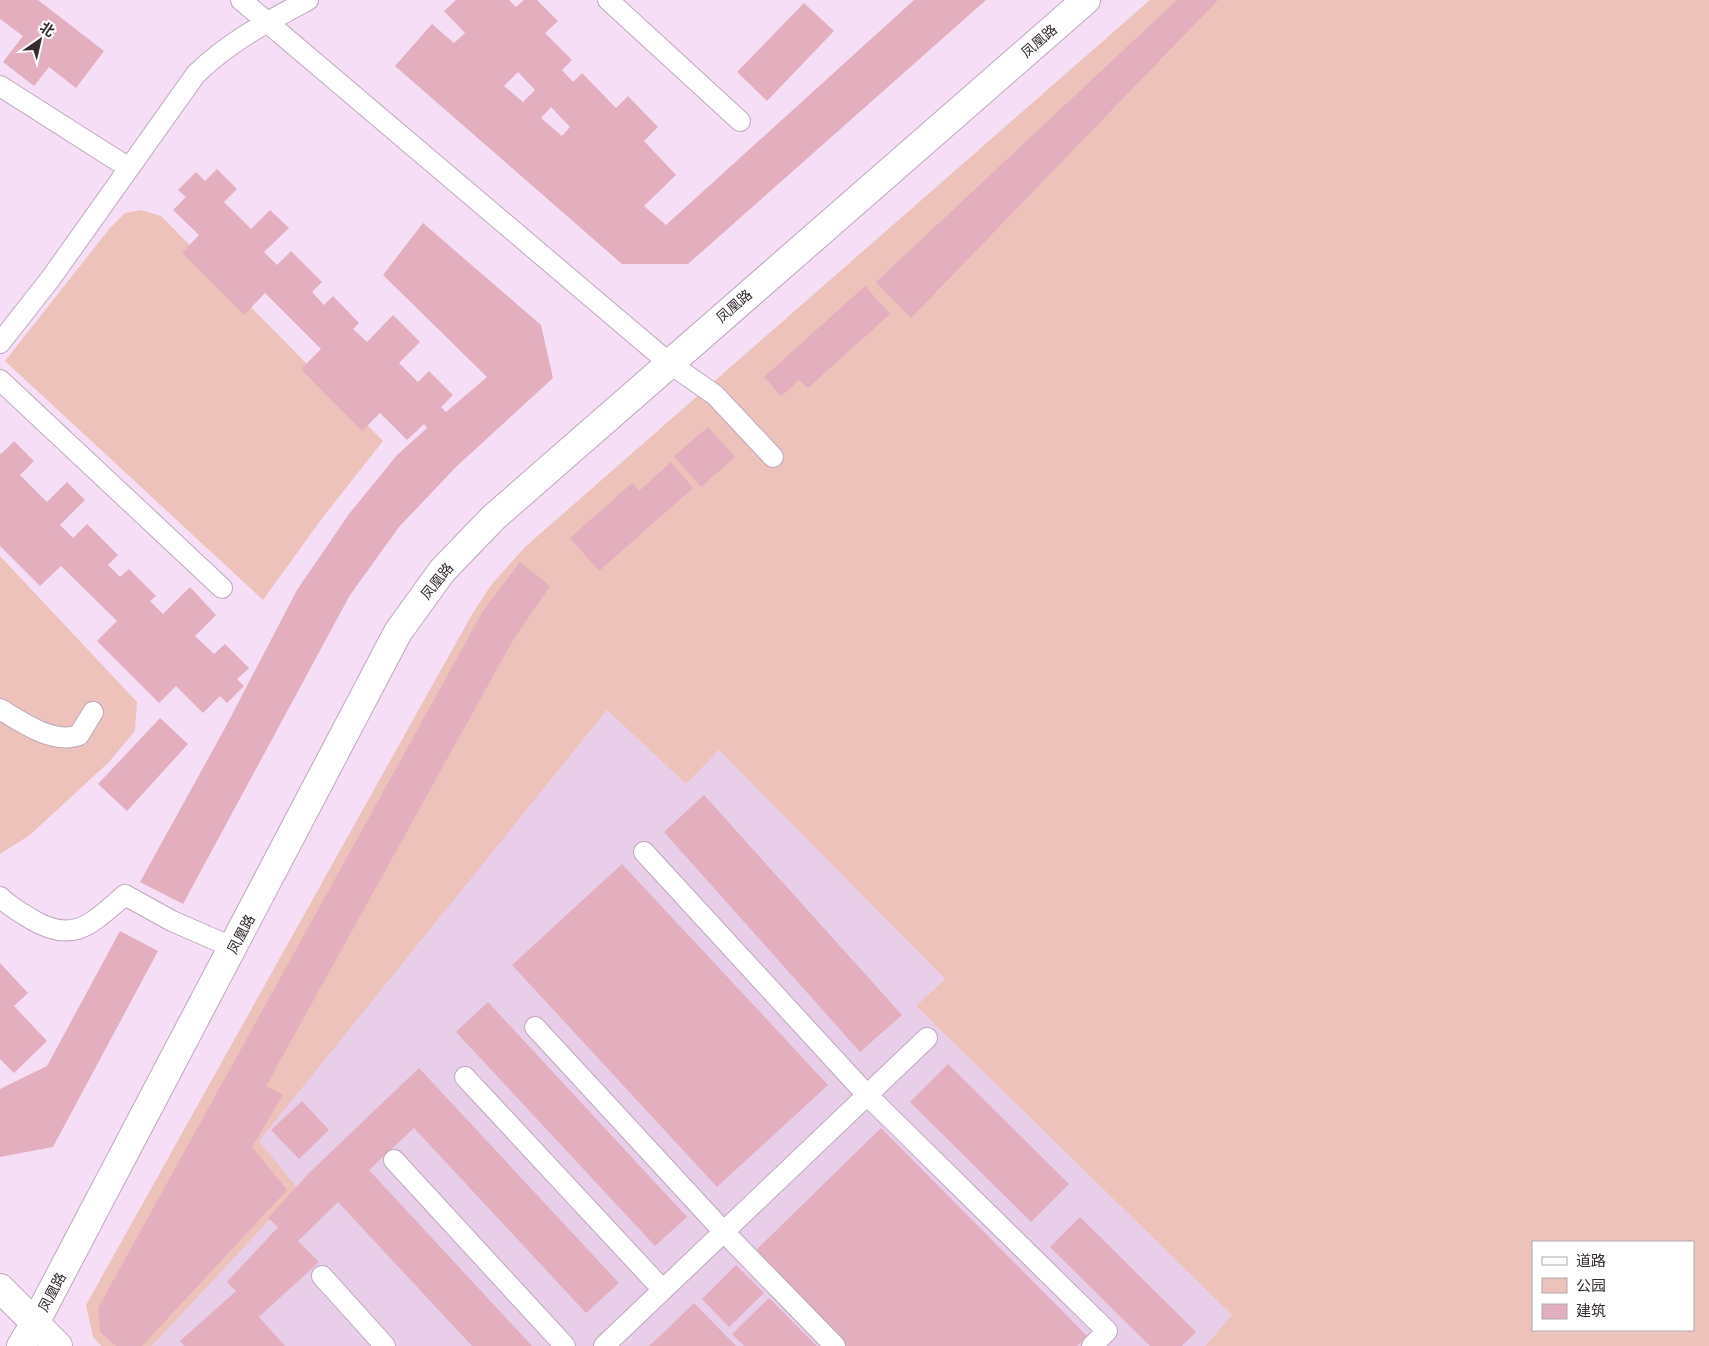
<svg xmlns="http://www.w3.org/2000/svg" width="1709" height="1346" font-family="'Source Serif 4','Noto Sans SC',serif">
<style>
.built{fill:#e9cee9}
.green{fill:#edc2ba;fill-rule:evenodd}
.building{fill:#e3aebe;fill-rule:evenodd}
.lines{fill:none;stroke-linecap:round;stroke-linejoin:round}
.service-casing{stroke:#bea8be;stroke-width:22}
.tertiary-casing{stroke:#bea8be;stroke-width:30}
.service{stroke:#fff;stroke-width:20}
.tertiary{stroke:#fff;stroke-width:28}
.labels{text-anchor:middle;stroke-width:4.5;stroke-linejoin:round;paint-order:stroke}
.street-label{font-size:14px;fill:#342b33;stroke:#fff}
</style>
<rect width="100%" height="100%" fill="#f6dff6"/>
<path class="built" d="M607,710L686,784L719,749L945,979L916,1006L1232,1315L1205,1346H152L297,1189L258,1141Z"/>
<path class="green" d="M1150,0H1709V1346H1205L1232,1315L916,1006L945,979L719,750L686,784L607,710L259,1141L298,1189L152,1346H101L93,1337L86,1305L471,616L491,585L525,547ZM1533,1242H1693V1330H1533Z
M141,210L161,216L383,441L323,517L263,600L5,361L110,228L125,213Z
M0,556L137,702L135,731L109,762L30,835L0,854Z"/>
<path class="building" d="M0,0H38L104,51L76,88L49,67L34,86L3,62L23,36L0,19Z
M456,0H509L516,7L524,0H537L558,21L545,33L572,60L562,70L573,82L582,73L616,108L628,96L658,127L644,141L676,175L644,206L666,225L914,0H986L688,264H622L395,66L432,24L454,43L465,33L444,11ZM518,72L535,90L523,102L504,86ZM551,107L570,127L562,136L541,118Z
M1177,0H1218L911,318L876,282Z
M804,3L834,31L767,101L737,72Z
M217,169L237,189L224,202L251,229L270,210L289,228L264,252L277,265L291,251L322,282L312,292L324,305L333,296L359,323L353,329L367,342L393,315L420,342L399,363L418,382L429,371L453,395L441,407L446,412L487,377L383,275L423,223L541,325L553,378L457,466L399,527L350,595L183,904L140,882L225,728L297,590L349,514L397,455L427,428L424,424L407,440L380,413L362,431L301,369L321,349L265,293L244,315L182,253L199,235L173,210L186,197L178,190L196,172L205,181Z
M865,286L890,314L808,388L799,380L781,396L764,377Z
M708,427L735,457L701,487L674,456Z
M14,441L34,461L20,475L47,502L67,482L85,500L60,525L73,538L87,524L118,555L108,565L120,577L129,569L156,596L150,601L163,614L190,587L216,615L195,636L214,654L225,644L249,668L237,679L244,686L227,703L220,696L203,713L176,686L159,703L97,641L117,621L61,566L40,586L0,546V453L1,454Z
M671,462L693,488L599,571L570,538L632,483L639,491Z
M520,562L550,586L513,640L266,1086L283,1095L252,1147L287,1190L142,1346H116L100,1332L98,1308L483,611Z
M160,718L188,744L127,811L98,784Z
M704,795L902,1015L860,1052L664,832Z
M622,864L828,1085L717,1187L512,965Z
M120,931L158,951L53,1147L0,1157V1089L47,1066Z
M0,963L28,993L14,1006L47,1041L14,1073L0,1059Z
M488,1002L687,1217L655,1246L456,1032Z
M948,1064L1069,1184L1031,1222L910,1102Z
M419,1068L619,1283L586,1313L414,1128L369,1170L532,1346H472L338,1202L298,1241L319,1262L259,1317L285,1346H184L180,1341L236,1291L227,1282L278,1227L268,1218L310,1172Z
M302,1101L329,1130L299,1159L271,1130Z
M881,1128L1087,1336L1077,1346H843L752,1254Z
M1080,1217L1196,1332L1182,1346H1150L1050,1247Z
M736,1265L764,1293L729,1327L702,1299Z
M769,1298L817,1346H744L732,1334Z
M694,1303L736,1346H649L662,1334Z"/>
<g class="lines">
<defs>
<path id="service" d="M241,0L669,363L715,395L773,457
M608,0L740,121
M0,86L129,168
M0,343L51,278L196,74C230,41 267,22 308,0
M0,380L222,588
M0,709C21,722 54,745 79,735L93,712
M644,852L867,1095L1107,1331L1092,1346
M0,897C9,906 20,912 31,919C74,945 92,923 125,895L172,921L234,948
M535,1027L724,1232L835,1346
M465,1077L663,1290
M394,1160L565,1346
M322,1276L385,1346
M604,1346L927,1038"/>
<path id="tertiary" d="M0,1288L58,1346
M21,1346L35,1323L398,632L442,571L493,518L1086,0"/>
</defs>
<use href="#service" class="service-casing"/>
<use href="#tertiary" class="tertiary-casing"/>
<use href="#service" class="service"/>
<use href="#tertiary" class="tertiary"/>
</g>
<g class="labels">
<g class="street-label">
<text transform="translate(1039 41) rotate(-41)" y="5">凤凰路</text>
<text transform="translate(734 306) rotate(-41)" y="5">凤凰路</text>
<text transform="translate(437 581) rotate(-51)" y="5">凤凰路</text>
<text transform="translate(241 934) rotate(-62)" y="5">凤凰路</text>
<text transform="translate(52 1292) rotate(-62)" y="5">凤凰路</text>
</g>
</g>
<rect x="1532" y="1241" width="162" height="90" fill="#ffffff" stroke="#aeaaad"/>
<rect x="1542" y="1257" width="25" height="8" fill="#ffffff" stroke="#aeaaad"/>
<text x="1576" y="1266" font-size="15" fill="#342b33">道路</text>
<rect x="1542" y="1278" width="25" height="15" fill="#edc2ba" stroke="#aeaaad"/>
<text x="1576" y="1291" font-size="15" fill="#342b33">公园</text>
<rect x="1542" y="1304" width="25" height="15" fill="#e3aebe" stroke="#aeaaad"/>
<text x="1576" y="1316" font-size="15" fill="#342b33">建筑</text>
<g transform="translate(40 40) rotate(34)" stroke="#ffffff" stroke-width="4" paint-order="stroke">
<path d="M0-4L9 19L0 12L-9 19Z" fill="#342b33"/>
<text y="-8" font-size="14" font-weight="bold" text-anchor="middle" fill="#342b33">北</text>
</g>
</svg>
